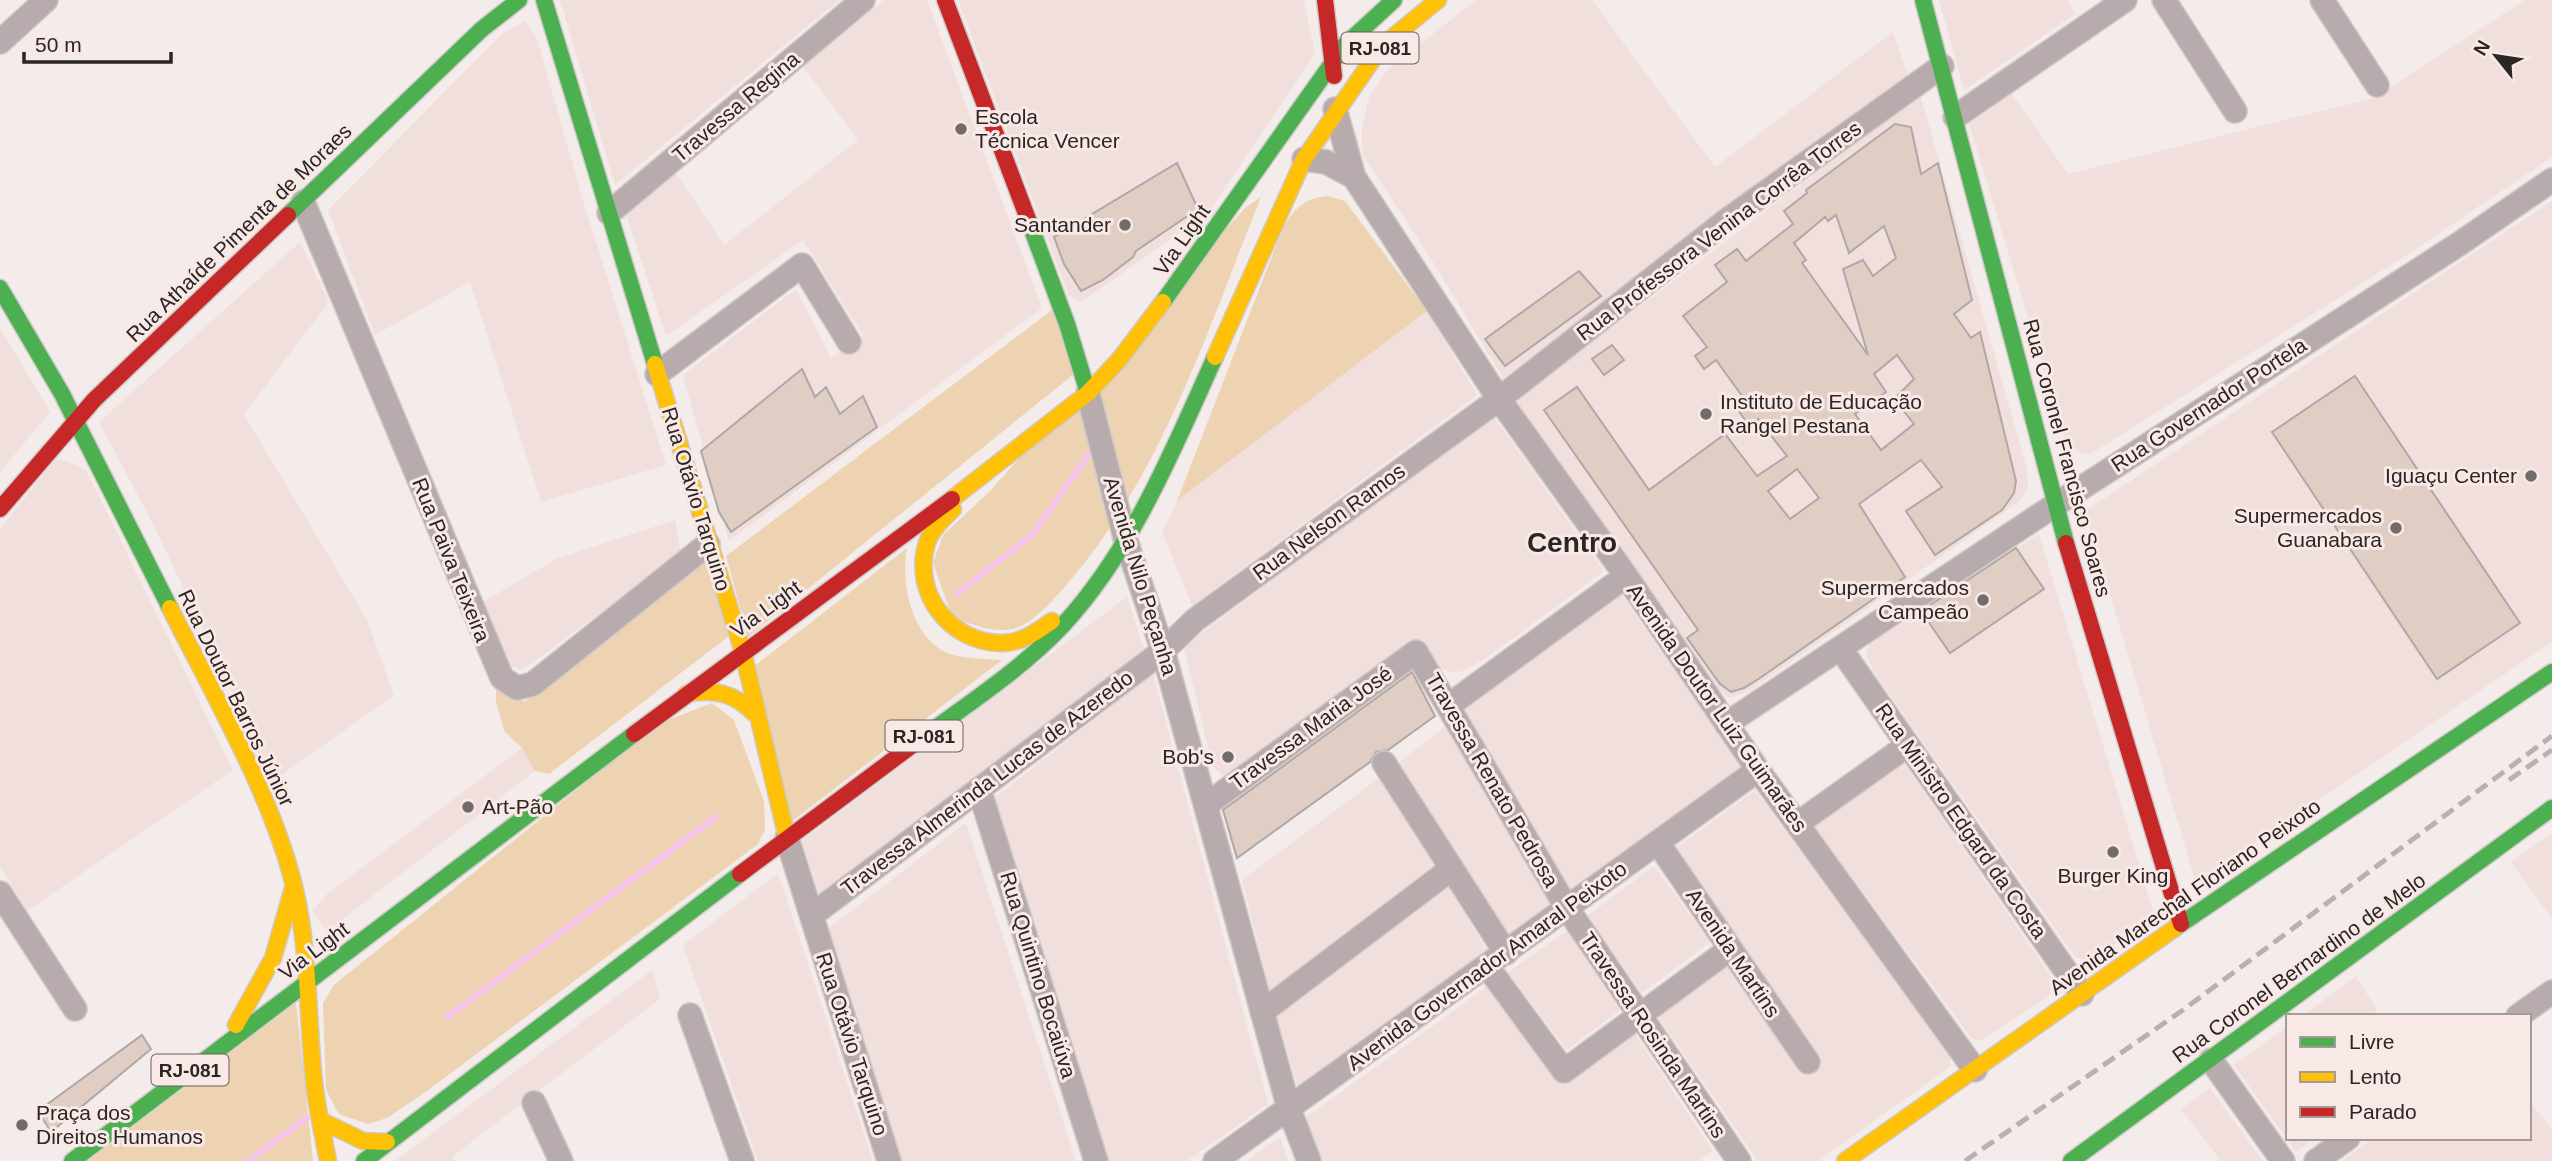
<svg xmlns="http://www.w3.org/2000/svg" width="2552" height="1161" font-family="Arial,sans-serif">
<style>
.built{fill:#f1dfdd}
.green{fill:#edd3b2}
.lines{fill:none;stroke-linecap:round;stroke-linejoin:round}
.stream{stroke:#f8c3ec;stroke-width:6}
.building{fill:#e0cdc4;stroke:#aea8a6;stroke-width:2;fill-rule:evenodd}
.street-casing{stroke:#cfc9c7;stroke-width:26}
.fast-casing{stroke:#cfc9c7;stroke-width:19}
.slow-casing{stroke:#cfc9c7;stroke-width:19}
.jam-casing{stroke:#cfc9c7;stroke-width:19}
.street{stroke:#b8abae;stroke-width:23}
.fast{stroke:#4caf50;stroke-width:16}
.slow{stroke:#ffc107;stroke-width:16}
.jam{stroke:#c62828;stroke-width:16}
.rail{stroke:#bab0b2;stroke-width:5;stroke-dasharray:14 7;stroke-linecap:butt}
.poi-dot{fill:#716b69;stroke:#f8e8e6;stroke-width:2.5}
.labels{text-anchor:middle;stroke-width:6;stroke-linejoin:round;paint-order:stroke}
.shield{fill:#f8e8e6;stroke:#68605e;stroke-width:2}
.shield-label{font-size:19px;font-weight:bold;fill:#2b2524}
.street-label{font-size:21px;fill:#2b2524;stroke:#f8e8e6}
.poi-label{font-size:21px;fill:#2b2524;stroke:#f8e8e6;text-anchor:end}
.district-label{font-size:28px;font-weight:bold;fill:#2b2524;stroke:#f8e8e6}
</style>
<rect width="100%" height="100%" fill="#f4ecea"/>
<path class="built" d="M560,0H839L615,185Z
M884,0H927L1042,308L729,541L683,375L796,289L831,358L863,335L803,240L666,336L626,214L676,173L724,245L858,140L803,67Z
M958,0H1304L1315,53L1209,212L1080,303L1069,296Z
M1476,0H1592L1715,167L1893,32L1908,77L1503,378L1433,262L1362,154V128L1369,97L1388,69Z
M1939,0H2068L2075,14L1964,90Z
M2525,0H2552V157L2407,255L2089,455L2079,453L2065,439L1969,124L2012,94L2068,174L2374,98Z
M525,21L536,36L585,207L666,465L541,502L470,282L375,335L328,210L501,35Z
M1920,94L2027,469L2028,487L2020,501L1748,692L1729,698L1710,682L1515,401Z
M2552,201V642L2196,883L2085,511Z
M300,242L329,302L244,415L366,618L394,695L270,783L227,680L153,524L99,422Z
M1427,311L1477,395L1192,606L1162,532L1177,501Z
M0,328L50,412L0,472Z
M1492,414L1604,571L1485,659L1463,671L1450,673L1439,667L1421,640L1234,776L1221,775L1212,765L1184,647Z
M55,460L67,461L86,470L233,770L27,911L0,866V529Z
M675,520L681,554L522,670L504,663L483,602L556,559Z
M2039,534L2155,917L2090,961L2075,957L1873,671L1866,654L1872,638Z
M1622,595L1740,767L1571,892L1462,710Z
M1127,597L1144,649L819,894L802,841Z
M1153,674L1268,1104L1187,1161H1106L993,799Z
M1446,726L1553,903L1503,937L1398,763Z
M522,748L535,771L327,931L312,911L327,894Z
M1902,760L2053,979L2049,996L1982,1040L1972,1039L1813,825Z
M1379,778L1436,866L1270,992L1242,880Z
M1755,790L1950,1056V1067L1818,1161H1758L1658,1017L1728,965L1673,850Z
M966,823L1076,1161H900L827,929Z
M2552,833V919L2511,862Z
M1654,866L1710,942L1642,993L1587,916Z
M778,873L873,1161H758L683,945Z
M1448,883L1486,950L1299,1090L1276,1015Z
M1568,930L1623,1008L1567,1050L1508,972Z
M652,970L660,999L453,1156L455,1161H395Z
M2356,976L2377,1010L2369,1016H2302Z
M1492,983L1562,1085L1635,1034L1713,1151L1699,1161H1323L1305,1118Z
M2288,1026V1138H2316L2296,1152L2234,1065Z
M2210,1088L2263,1161H2221L2181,1109Z
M2529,1100L2552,1130V1161H2342L2373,1138H2529Z
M1280,1137L1288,1161H1246Z"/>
<path class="green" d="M1328,196L1345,201L1427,311L1177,501L1284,225C1297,207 1305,198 1328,196Z
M1261,197C1209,326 1164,469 1073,577C1058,594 1044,613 1023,625C1001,637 973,625 952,617L933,563L943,535L989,492L1245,208Z
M1056,307L1074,374L748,637L726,556Z
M907,548C900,583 912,643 953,655C968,659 986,659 1002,660L791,822L756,665Z
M705,554L733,633L549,774L535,771L522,748L504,731L496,701V673L524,702Z
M712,703L734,720L764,801L765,829L758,844L427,1091L387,1118L368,1124L339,1114L326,1090L323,1003L334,985L660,723Z
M296,1003L313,1161H88Z"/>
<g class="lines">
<path class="stream" d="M957,594L1033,534L1089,454
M447,1017L716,817
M248,1161L307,1118"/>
</g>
<path class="building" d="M1895,124L1911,127L1921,174L1938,163L1972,300L1954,314L1971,338L1980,332L2016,481L2014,493L2002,510L1935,555L1906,511L1942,487L1921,460L1859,504L1905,577L1760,678L1744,688L1731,692L1720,684L1687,638L1698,630L1544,410L1577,387L1649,490L1725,434L1757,476L1787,456L1758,419L1750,427L1736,407L1745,400L1716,360L1704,369L1695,356L1707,347L1683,316L1727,282L1715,265L1737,249L1746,261L1793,224L1784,211L1807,193L1806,190ZM1836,215L1849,253L1884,226L1896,258L1873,276L1863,260L1843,269L1868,355L1802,263L1806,260L1794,243L1825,217L1828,221ZM1897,355L1914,379L1894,399L1914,424L1881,450L1855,414L1886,392L1874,374ZM1797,469L1819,498L1790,519L1768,491Z
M1177,163L1198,209L1136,251L1133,257L1103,280L1081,291L1064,264L1054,237Z
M1579,271L1601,296L1505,366L1485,339Z
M1612,345L1624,360L1604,375L1592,359Z
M802,369L815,397L826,387L840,414L863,396L877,427L731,532L719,512L701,451Z
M2355,376L2520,623L2437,679L2272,432Z
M2016,548L2044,589L1950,653L1921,611Z
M1412,672L1435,716L1388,750L1376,752L1370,762L1237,858L1223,810Z
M142,1035L151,1049L51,1132L38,1111Z"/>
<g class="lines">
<defs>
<path id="street" d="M2164,0L2235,111
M2322,0L2377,85
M0,42L46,0
M1335,109L1354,177L1499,399L1626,576L1758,770L1975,1070
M1955,117L2125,0
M1304,159L1326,162L1354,177
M303,202L502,678L517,688L533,684L708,544
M609,213L863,0
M657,374L802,265L849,342
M1088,393L1125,538L1163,651L1289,1109L1309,1161
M1840,648L2082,994
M1448,706L1626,576
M1726,724L2055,505L2459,244L2552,180
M1384,763L1506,953
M979,789L1096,1161
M1206,805L1416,652L1567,908L1739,1161
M1797,824L1908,745
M787,838L889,1161
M1658,843L1808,1062
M0,893L75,1009
M812,915L1163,651L1195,620L1499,399L1727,220L1942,66
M1487,966L1564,1071L1730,949
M1262,1012L1451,869
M690,1015L742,1161
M2518,1016L2552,992
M2211,1060L2283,1161
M534,1103L561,1161
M1215,1161L1758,770
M2316,1161L2348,1138"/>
<path id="fast" d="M544,0L655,364
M1923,0L2066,543
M288,215L482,29L519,0
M1031,227L1067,324L1088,393
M0,288L62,394L170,608
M1163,302L1345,45L1394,0
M918,741C967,704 1021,670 1063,625C1133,549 1173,450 1215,357
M2175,928L2552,672
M72,1161L634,734
M364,1161L740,874
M2071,1161L2552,808"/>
<path id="slow" d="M1215,357L1304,159L1382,46L1438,0
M655,364L743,652L787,838
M952,499L1088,393L1119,360L1163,302
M953,509C943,519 931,530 927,543C911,593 951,644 1003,643C1021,643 1038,631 1052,621
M170,608C212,692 272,795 294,886C310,951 307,1016 314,1082C317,1108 323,1135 328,1161
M686,694C714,688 734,693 755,714
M236,1025L273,958L294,885
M322,1121L363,1141L387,1142
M1845,1161L2175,928"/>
<path id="jam" d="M945,0L1031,227
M1325,0L1334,76
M0,509L94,400L288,215
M2066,543L2181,924
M634,734L952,499
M740,874L918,741"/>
</defs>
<use href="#street" class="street-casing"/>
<use href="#fast" class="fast-casing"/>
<use href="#slow" class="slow-casing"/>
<use href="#jam" class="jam-casing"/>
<use href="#street" class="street"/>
<use href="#fast" class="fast"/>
<use href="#slow" class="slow"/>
<use href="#jam" class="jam"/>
<path class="rail" d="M2509,780L2552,750
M1965,1161L2183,1010L2552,736"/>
</g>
<g class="poi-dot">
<circle cx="961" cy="129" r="7"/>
<circle cx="1125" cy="225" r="7"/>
<circle cx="1706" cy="414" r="7"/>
<circle cx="2531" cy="476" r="7"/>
<circle cx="2396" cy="528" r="7"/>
<circle cx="1983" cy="600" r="7"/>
<circle cx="1228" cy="757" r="7"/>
<circle cx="468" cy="807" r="7"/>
<circle cx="2113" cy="852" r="7"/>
<circle cx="22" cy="1125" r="7"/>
</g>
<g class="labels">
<g class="shield">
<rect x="1341.5" y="32.5" width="77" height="31" rx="5"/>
<rect x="885.5" y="720.5" width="77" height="31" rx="5"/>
<rect x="151.5" y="1054.5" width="77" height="31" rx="5"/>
</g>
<g class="shield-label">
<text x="1380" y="55">RJ-081</text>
<text x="924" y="743">RJ-081</text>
<text x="190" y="1077">RJ-081</text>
</g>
<g class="street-label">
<text transform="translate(736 107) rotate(-40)" y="7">Travessa Regina</text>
<text transform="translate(1719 231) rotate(-37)" y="7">Rua Professora Venina Corrêa Torres</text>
<text transform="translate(239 233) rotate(-44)" y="7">Rua Athaíde Pimenta de Moraes</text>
<text transform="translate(1182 240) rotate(-55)" y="7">Via Light</text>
<text transform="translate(2209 405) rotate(-33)" y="7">Rua Governador Portela</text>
<text transform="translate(2067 458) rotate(75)" y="7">Rua Coronel Francisco Soares</text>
<text transform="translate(696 499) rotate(73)" y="7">Rua Otávio Tarquino</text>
<text transform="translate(1329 522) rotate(-36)" y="7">Rua Nelson Ramos</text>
<text transform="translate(451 560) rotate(68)" y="7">Rua Paiva Teixeira</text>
<text transform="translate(1140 576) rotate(73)" y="7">Avenida Nilo Peçanha</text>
<text transform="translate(766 609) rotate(-36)" y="7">Via Light</text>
<text transform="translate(236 698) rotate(64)" y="7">Rua Doutor Barros Júnior</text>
<text transform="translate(1717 708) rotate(55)" y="7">Avenida Doutor Luiz Guimarães</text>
<text transform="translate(1311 728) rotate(-36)" y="7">Travessa Maria José</text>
<text transform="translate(1492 780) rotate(60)" y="7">Travessa Renato Pedrosa</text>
<text transform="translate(987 783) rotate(-37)" y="7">Travessa Almerinda Lucas de Azeredo</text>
<text transform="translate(1961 821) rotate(55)" y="7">Rua Ministro Edgard da Costa</text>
<text transform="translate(2185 897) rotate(-35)" y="7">Avenida Marechal Floriano Peixoto</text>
<text transform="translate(314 951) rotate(-37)" y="7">Via Light</text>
<text transform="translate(1733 953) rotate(56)" y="7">Avenida Martins</text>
<text transform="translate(1487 966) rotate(-36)" y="7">Avenida Governador Amaral Peixoto</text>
<text transform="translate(2299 968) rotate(-36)" y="7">Rua Coronel Bernardino de Melo</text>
<text transform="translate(1038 975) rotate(73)" y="7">Rua Quintino Bocaiúva</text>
<text transform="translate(1653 1035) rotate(56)" y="7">Travessa Rosinda Martins</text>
<text transform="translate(852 1044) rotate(72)" y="7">Rua Otávio Tarquino</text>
</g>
<g class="poi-label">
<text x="975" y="124" text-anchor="start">Escola<tspan x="975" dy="24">Técnica Vencer</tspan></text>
<text x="1111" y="232">Santander</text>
<text x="1720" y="409" text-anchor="start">Instituto de Educação<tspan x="1720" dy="24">Rangel Pestana</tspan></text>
<text x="2517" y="483">Iguaçu Center</text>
<text x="2382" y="523">Supermercados<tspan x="2382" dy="24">Guanabara</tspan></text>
<text x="1969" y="595">Supermercados<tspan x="1969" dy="24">Campeão</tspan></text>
<text x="1214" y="764">Bob's</text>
<text x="482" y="814" text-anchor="start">Art-Pão</text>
<text x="2113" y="883" text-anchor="middle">Burger King</text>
<text x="36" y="1120" text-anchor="start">Praça dos<tspan x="36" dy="24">Direitos Humanos</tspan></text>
</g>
<g class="district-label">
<text x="1572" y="552">Centro</text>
</g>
</g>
<rect x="2286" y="1014" width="245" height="126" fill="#f8e8e6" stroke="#a69a98" stroke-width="2"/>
<rect x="2300" y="1037" width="35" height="10" fill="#4caf50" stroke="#a69a98" stroke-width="2"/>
<text x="2349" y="1049" font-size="21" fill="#2b2524">Livre</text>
<rect x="2300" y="1072" width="35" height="10" fill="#ffc107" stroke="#a69a98" stroke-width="2"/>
<text x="2349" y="1084" font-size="21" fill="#2b2524">Lento</text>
<rect x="2300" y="1107" width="35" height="10" fill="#c62828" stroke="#a69a98" stroke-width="2"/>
<text x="2349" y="1119" font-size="21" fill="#2b2524">Parado</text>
<g transform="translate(2496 56) rotate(300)" stroke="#f8e8e6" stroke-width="5" paint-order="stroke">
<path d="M0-5L12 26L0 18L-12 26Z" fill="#2b2524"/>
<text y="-10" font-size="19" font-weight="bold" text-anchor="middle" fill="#2b2524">N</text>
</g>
<path d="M24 52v10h147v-10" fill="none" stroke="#2b2524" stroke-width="3.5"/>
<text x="35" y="52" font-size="21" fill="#2b2524" stroke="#f8e8e6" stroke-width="5" paint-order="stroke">50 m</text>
</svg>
